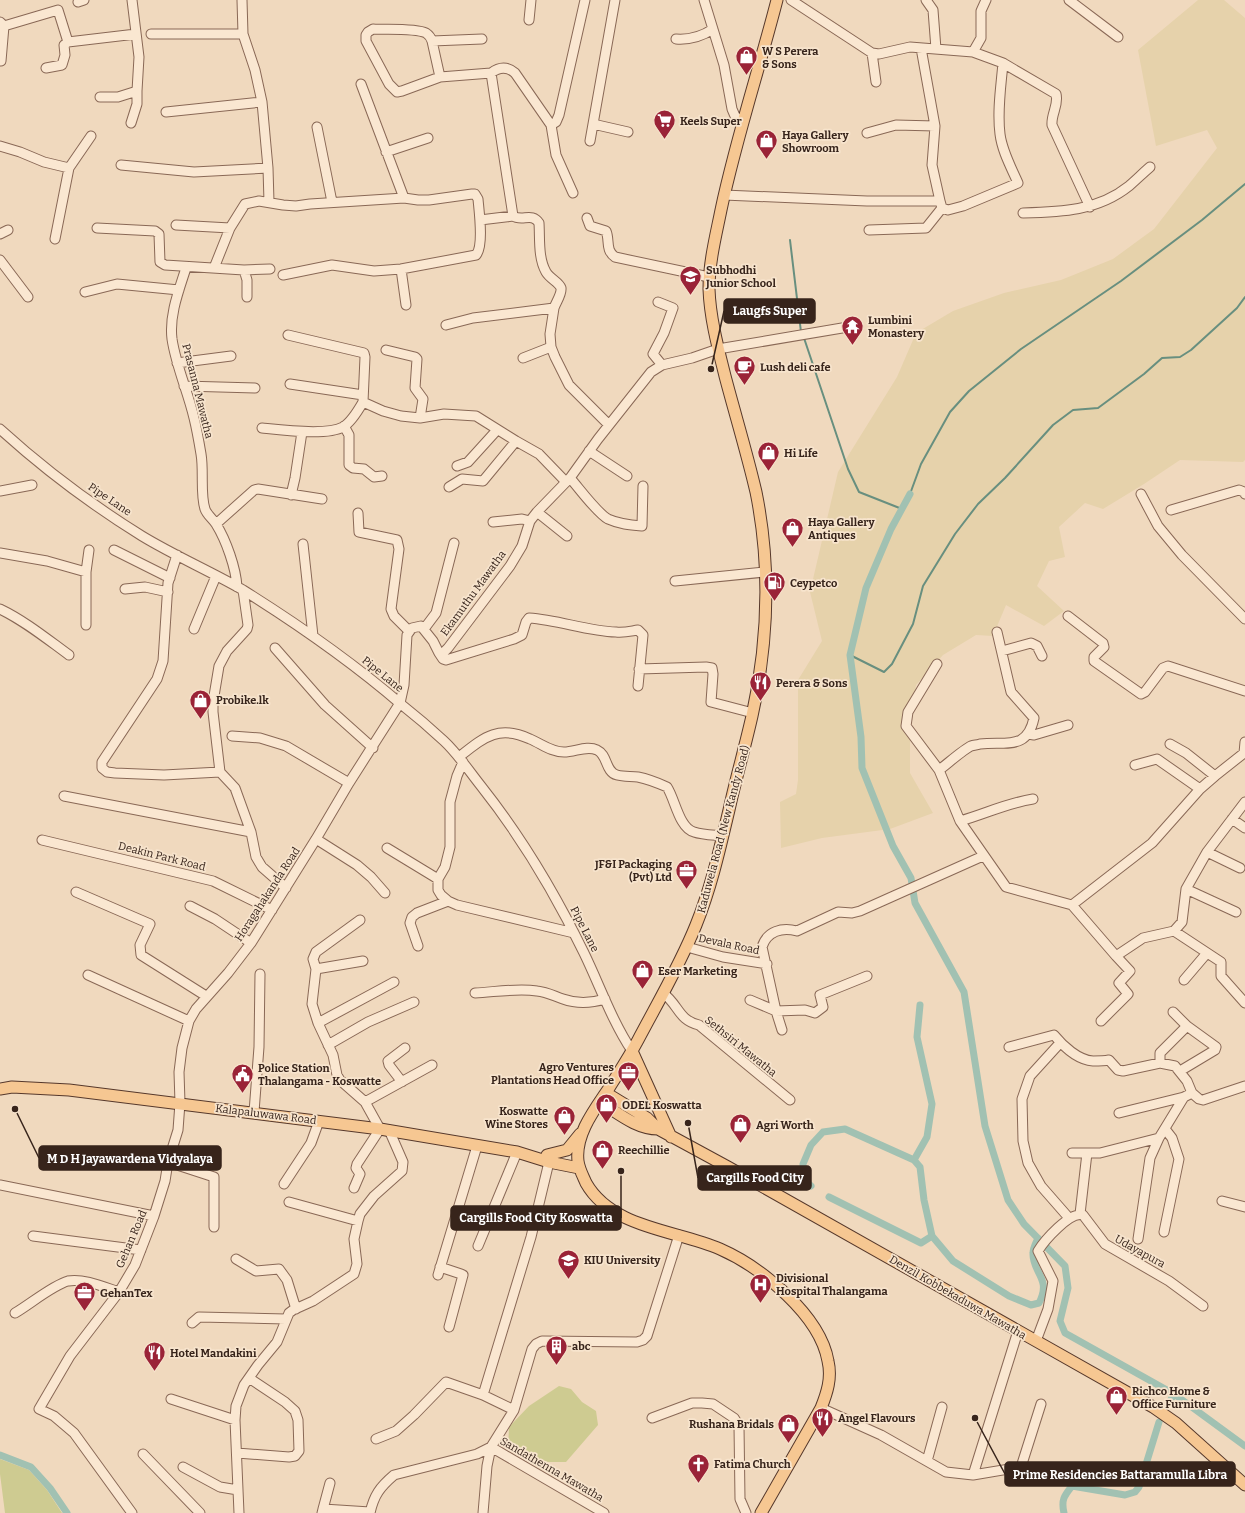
<svg xmlns="http://www.w3.org/2000/svg" width="1245" height="1513" font-family="Bitter,serif">
<style>
.farmland{fill:#e6d2ab}
.green{fill:#cecb91}
.lines{fill:none;stroke-linecap:round;stroke-linejoin:round}
.stream{stroke:#688f7f;stroke-width:2}
.canal{stroke:#a1c1b2;stroke-width:7}
.minor-casing{stroke:#896856;stroke-width:11}
.major-casing{stroke:#56382b;stroke-width:13}
.minor{stroke:#fae7d1;stroke-width:9}
.major{stroke:#f6c792;stroke-width:11}
.labels{text-anchor:middle;stroke-width:3.5;stroke-linejoin:round;paint-order:stroke}
.poi-label{font-size:11px;font-weight:bold;fill:#37241b;stroke:#f7e4cd;text-anchor:start}
.street-label{font-size:11px;fill:#37241b;stroke:#f7e4cd}
.leader{fill:none;stroke:#37241b;stroke-width:1.5}
.callout-dot{fill:#37241b;stroke:#f7e4cd;stroke-width:1.5}
.callout{fill:#37241b;stroke:#37241b;stroke-width:1.5}
.callout-label{font-size:12px;text-anchor:middle;font-weight:bold;fill:#fff}
</style>
<rect width="100%" height="100%" fill="#f0d9be"/>
<path class="farmland" d="M1198,0H1224L1245,18V460L1243,462L1180,460L1144,484L1103,509L1085,503L1059,527L1065,557L1049,561L1037,586L1064,611L1044,626L1006,605L993,636L976,635L943,655L916,685L910,722V773L933,813L890,829L822,838L781,848L780,802L796,794L798,780V680L822,641L810,592L838,472L897,377L916,333L953,311L1004,293L1061,280L1113,259L1154,229L1217,148L1207,130L1156,146L1138,50Z"/>
<path class="green" d="M559,1386L571,1389L582,1402L596,1411L598,1425L566,1462H548L508,1450L509,1427L529,1406Z
M0,1459L29,1470L47,1490L62,1513H5L0,1474Z"/>
<g class="lines">
<path class="stream" d="M790,240L801,332
M804,338L848,469L859,492L902,509
M910,494L921,464L950,412L969,391L1021,349L1121,281L1202,220L1245,184
M850,655L884,672L892,664L913,624L923,586L955,534L978,504L1005,478L1053,425L1073,410L1098,408L1144,374L1162,358L1180,357L1191,350L1237,308L1245,297"/>
<path class="canal" d="M910,494L891,529L866,588L850,655L861,737L862,768L893,846L911,878L915,903L964,992L985,1126L1008,1200L1024,1224L1065,1266L1068,1288L1060,1321L1065,1333L1174,1394L1245,1446
M920,1005L917,1037L932,1104L927,1137L914,1160L920,1167L924,1200L932,1236L953,1261L1009,1296L1031,1305L1039,1303C1052,1278 1032,1273 1033,1253C1033,1248 1036,1243 1038,1238
M811,1186L803,1179V1164L811,1145L823,1132L845,1129L914,1160
M829,1197L921,1243L932,1236
M1169,1403L1174,1394
M0,1455L31,1467L50,1488L67,1513
M1064,1513C1061,1500 1064,1496 1072,1486L1125,1495L1135,1492L1139,1487L1159,1422"/>
<defs>
<path id="minor" d="M242,0L243,34L255,70L262,102L268,168L269,202
M704,0L724,65L732,109L735,116L742,122
M791,0L872,53L879,54L910,47L973,52L981,38V11L986,0
M926,0L933,10L936,49
M1069,0L1118,37
M78,2L84,0
M529,20L531,0
M0,22L4,26L1,61
M4,26L58,10L68,42
M151,34H243
M676,39C690,40 701,37 713,29
M432,41L482,39
M921,48L935,126L932,165L940,201
M872,53L876,82
M1003,63L1056,94C1059,105 1051,114 1052,125L1090,207
M46,68L62,65L65,55L64,45L68,42L136,34
M440,77L432,41C431,38 429,35 426,33C415,28 386,30 373,29L368,32L366,35V41L389,84L397,92L402,91L440,77L491,73
M361,84L404,198
M100,97H118L137,91L139,57L132,0
M166,112L262,102
M131,123L137,104V91
M593,124L628,132
M551,125L556,122L559,115L585,0
M317,127L332,202
M867,133L896,125L935,126
M590,141L615,0
M0,146L20,152L44,162L69,168L91,136
M386,152L428,138
M121,165L194,172L268,168
M724,195L867,201H940L942,208L926,228L869,230
M942,208L948,210L963,206L1018,183C1011,167 1002,151 1000,134C997,111 1001,86 1003,63L973,52
M1023,213C1061,212 1098,211 1129,186C1136,180 1143,173 1150,167
M587,218L590,226L606,231C610,240 605,250 615,257L709,277
M480,220L513,216
M176,225L230,228
M97,228L155,231L159,234L160,262L165,265L244,270L247,280V297
M0,234L8,230
M55,239L69,168
M0,260L28,297
M186,268C179,290 169,315 172,339C176,366 188,392 194,418C197,430 199,442 201,454C204,471 200,494 205,509C207,515 213,519 216,524C226,540 236,568 237,587
M214,268L230,228L245,204L259,201L283,205L296,206L310,204L404,198L418,200H429L472,194H475L478,199C479,211 484,246 476,255L401,269L374,271L332,265L283,275
M401,269L406,305
M244,270L270,269
M85,292L117,284L179,290
M658,302L673,308L664,333L653,354L662,365
M554,308L550,334L551,347L555,357L569,385L609,425
M446,325L473,318L554,308C556,302 562,294 561,288C559,282 550,279 546,272C538,258 540,239 539,223C532,212 522,222 513,216L491,73C499,67 507,66 515,73L551,125L556,155L573,193
M288,335L364,353L365,357L363,402L383,411L401,416L420,418L444,414L476,416L516,441L539,454L566,482
M386,350L415,357L417,359L415,388L423,399L420,418
M523,358L551,347
M177,363L231,356
M290,384L363,395
M184,386L255,388
M344,426L349,435V465L353,468L364,469L374,477L382,476
M262,428C281,430 327,436 343,427C350,423 359,409 363,402
M0,429C44,469 92,505 142,536C175,556 210,571 243,590C299,625 352,662 402,705C416,716 430,728 444,741C458,754 469,771 481,786C523,839 555,893 584,953C600,986 612,1021 632,1051
M589,451L627,476
M457,466L468,462L497,430
M570,478C579,488 597,513 608,519C619,524 630,525 642,526L643,486
M449,487L462,479L483,481L516,441
M0,491L32,485
M1141,494L1158,526L1182,555L1245,619
M291,495L295,478L302,432
M1171,510L1239,490L1244,492L1245,494
M537,512L567,536
M358,513L359,532L397,540L399,549L391,609L394,616L409,631
M493,522L522,519L530,521
M216,524L254,490L258,489L322,499
M303,544L313,636
M114,550L170,578
M0,553L47,561L86,572
M177,555L168,583L163,661L157,679L102,762V768L107,772L115,773L164,775L220,772
M675,581L765,572
M125,589L145,587L168,592
M243,590L248,625L247,629L227,651L219,666L213,702V712L220,772L235,788L251,832L256,857L262,867L286,888
M0,609C25,621 47,639 69,655
M1068,616L1103,643L1104,647L1094,657V661L1141,694L1145,692L1163,668L1168,666L1245,691
M86,625V572L89,550
M194,629L216,576
M424,629L436,613L454,543
M997,632L1011,692L1034,718C1027,751 1006,741 980,744C978,745 974,745 971,746C964,749 946,765 939,770L960,821L1006,887L1072,905L1116,956L1143,938L1174,931L1182,922L1186,889L1207,852L1245,802
M275,648L325,705L373,748
M1002,651L1031,643L1037,646L1042,656
M439,653L443,659L446,660L514,639L522,635L526,622L529,618C559,620 587,631 616,632C624,633 631,631 638,630L643,635L638,686
M937,664L908,712L906,726L939,770
M639,669L706,667L712,668L713,674L711,702L753,713
M1028,734L1034,735L1068,725
M232,736L260,738L286,746L349,783
M1170,744L1186,753L1215,776
M459,757C483,738 498,724 530,739C542,744 551,752 564,752C575,752 587,745 597,750C608,755 605,772 617,775C624,777 631,776 638,777C648,779 658,783 667,787C675,799 679,828 694,832C703,835 714,835 723,836
M1135,765L1157,759L1200,789
M64,796L251,832
M1232,819L1245,828
M960,821C985,814 1007,803 1033,799
M316,839L357,865L371,877L385,893
M42,840L213,881L272,910
M387,848L438,879
M1207,852L1240,868
M1186,889L1236,912
M76,892L150,924L140,945L141,955L206,996
M448,901L441,895L438,890V879L445,867L450,847V802L457,776L463,762
M1072,905L1152,843L1200,789L1215,776L1244,753L1245,742
M190,906L215,919L251,943
M1174,931L1221,962V976L1245,1003
M418,946L410,923L412,917L417,913L448,901L457,905L574,933
M687,947L723,957L767,964
M316,969L363,961
M88,975L189,1021
M1184,980L1207,953
M475,993C495,992 517,988 537,991C547,992 554,996 563,999C577,1004 592,1003 605,999
M663,993C679,1005 678,1020 699,1025L790,1100
M750,1000L776,1011L805,1010L815,1013L823,1007L820,995L867,976
M1173,1012L1187,1026L1216,1047L1215,1050L1180,1071
M1101,1021L1128,994L1119,983L1130,971L1116,956
M318,1023L394,982
M782,1030L776,1011L762,947C767,931 782,927 797,931L838,912L852,913L860,911L983,856
M1060,1043L1030,1076L1022,1099L1023,1141L1028,1163L1041,1186L1069,1218
M328,1045L368,1022L414,1002
M1009,1047L1054,1035C1063,1046 1078,1060 1093,1061C1098,1061 1104,1061 1109,1060L1118,1070L1123,1071L1160,1063L1175,1066L1187,1081L1192,1093L1184,1097L1159,1138L1150,1158L1138,1239
M1160,1063V1053L1187,1026
M402,1082L389,1065L388,1061L405,1048
M1192,1093L1199,1099L1203,1100L1245,1086
M365,1102L432,1065
M254,1112L259,1047L260,974
M1119,1113L1184,1097
M1072,1153H1100L1159,1138
M168,1162L214,1177V1227
M284,1184L311,1143L319,1121
M0,1185L154,1216
M354,1188L360,1174L356,1168L357,1164L380,1129L365,1102L340,1080L337,1075L333,1055L318,1023L312,1004L316,969L313,959L316,952L360,920
M1222,1201L1245,1207
M289,1202L358,1221
M1080,1214L1087,1153
M1164,1232L1179,1159L1172,1138L1165,1129
M33,1236L141,1250
M478,1246L517,1152
M236,1259L256,1271L279,1269L287,1280L296,1309
M440,1267L461,1274L463,1275L449,1327
M438,1275L477,1146
M15,1313C29,1305 53,1285 68,1281C83,1278 104,1287 119,1292
M192,1323L199,1317L286,1319
M1036,1341L1048,1309L1053,1281L1038,1251C1044,1241 1070,1211 1083,1215L1105,1244L1169,1281L1203,1306
M483,1395L514,1410
M171,1399L235,1420
M821,1408L881,1435L946,1472L973,1475L1021,1467L1069,1477
M652,1418L692,1403H702L713,1404L734,1418L739,1426L740,1499L746,1513
M376,1439L396,1431L414,1415L446,1382L483,1395L531,1237L549,1162
M491,1447L604,1513
M237,1453L289,1457L295,1456L299,1451L298,1420L295,1411L285,1402L249,1378
M143,1454L200,1513
M927,1461L942,1407
M183,1467L220,1487L238,1490
M1021,1467L1041,1404
M973,1475L1018,1331
M323,1509L330,1483
M132,1513L74,1433L54,1416L39,1409L70,1356L119,1292L135,1265L154,1216L165,1181L168,1162L178,1130L180,1103L179,1072L182,1048L189,1021L196,1009L228,973L251,943L316,839L349,783L400,703L404,685L407,635L412,628L421,626L433,641L439,653L444,652L448,648L510,566L522,546L530,521L537,512L570,478L598,439L651,372L662,365L692,358L718,349L848,327
M239,1513L235,1420L236,1406L244,1385L258,1365L277,1342L289,1313L293,1310L313,1301L354,1274L357,1264L354,1239L358,1221L360,1214L374,1196L402,1171L403,1162L389,1130
M322,1513L323,1509L370,1512
M370,1513C374,1495 380,1487 394,1475L477,1454L491,1447
M483,1513L487,1466L491,1447L514,1410L532,1349L536,1344L542,1341L637,1342L643,1340L647,1336L679,1235"/>
<path id="major" d="M632,1051L671,1137
M0,1089L12,1087L69,1090L380,1129L517,1152L549,1162L579,1168
M606,1093L647,1118L658,1129L728,1167L1153,1407L1176,1423L1245,1485
M600,1102C618,1113 636,1129 658,1129
M547,1155L567,1150L580,1134
M761,1513L821,1408C827,1393 832,1378 828,1361C820,1315 761,1267 720,1249C677,1230 612,1229 586,1183C583,1176 579,1169 578,1161C575,1134 595,1109 609,1088C619,1072 629,1057 638,1040C658,1002 680,965 696,925C711,888 720,848 729,810C736,778 745,747 752,716C768,643 771,566 756,492C747,453 735,414 725,376C718,348 710,318 709,289C709,262 716,235 721,210C736,139 759,70 777,0"/>
</defs>
<use href="#minor" class="minor-casing"/>
<use href="#major" class="major-casing"/>
<use href="#minor" class="minor"/>
<use href="#major" class="major"/>
</g>
<defs>
<symbol id="shop-pin" viewBox="-11 -11 22 30"><path d="M0 17L-7.5 6A9.5 9.5 0 1 1 7.5 6Z" fill="#9a2337" stroke="#f7e4cd"/><path d="M-5-2.5h2.3a2.7 3.5 0 0 1 5.4 0H5L5.5 6h-11ZM-1.5-2.5h3a1.5 2.3 0 0 0-3 0Z" fill="#fff"/></symbol>
<symbol id="supermarket-pin" viewBox="-11 -11 22 30"><path d="M0 17L-7.5 6A9.5 9.5 0 1 1 7.5 6Z" fill="#9a2337" stroke="#f7e4cd"/><path d="M-6-5.5h2.5l.6 2H6L4.5 2H-2.5L-4.4-4H-6ZM-1.5 3.2a1.3 1.3 0 1 0 .1 0ZM3 3.2a1.3 1.3 0 1 0 .1 0Z" fill="#fff"/></symbol>
<symbol id="school-pin" viewBox="-11 -11 22 30"><path d="M0 17L-7.5 6A9.5 9.5 0 1 1 7.5 6Z" fill="#9a2337" stroke="#f7e4cd"/><path d="M0-5L7-2L0 1L-7-2ZM-4 1L0 2.5L4 1V4Q0 6-4 4Z" fill="#fff"/></symbol>
<symbol id="temple-pin" viewBox="-11 -11 22 30"><path d="M0 17L-7.5 6A9.5 9.5 0 1 1 7.5 6Z" fill="#9a2337" stroke="#f7e4cd"/><path d="M0-6L5-2H3V0L6.5 2.5H4V6H1.5V3h-3V6H-4V2.5H-6.5L-3 0V-2H-5Z" fill="#fff"/></symbol>
<symbol id="cafe-pin" viewBox="-11 -11 22 30"><path d="M0 17L-7.5 6A9.5 9.5 0 1 1 7.5 6Z" fill="#9a2337" stroke="#f7e4cd"/><path d="M-5.5-4.5H6V0H3Q3 3.5 0 3.5H-2.5Q-5.5 3.5-5.5 0ZM3-3.2v2h1.7v-2ZM-6 4.5H4V6H-6Z" fill="#fff"/></symbol>
<symbol id="fuel-pin" viewBox="-11 -11 22 30"><path d="M0 17L-7.5 6A9.5 9.5 0 1 1 7.5 6Z" fill="#9a2337" stroke="#f7e4cd"/><path d="M-5.5-6h7V0h2V4h1.3V-2.5L3-4.5l.8-.8L6-3V5H2.5V1h-1V6h-7ZM-4.2-4.7v3.2H.2V-4.7Z" fill="#fff"/></symbol>
<symbol id="restaurant-pin" viewBox="-11 -11 22 30"><path d="M0 17L-7.5 6A9.5 9.5 0 1 1 7.5 6Z" fill="#9a2337" stroke="#f7e4cd"/><path d="M-5-6h1v4h1v-4h1v4h1v-4h1v5L-1.5 .5V6h-2V.5L-5-1ZM5-6V6H3V1.5H1.5Q1.5-4 5-6Z" fill="#fff"/></symbol>
<symbol id="office-pin" viewBox="-11 -11 22 30"><path d="M0 17L-7.5 6A9.5 9.5 0 1 1 7.5 6Z" fill="#9a2337" stroke="#f7e4cd"/><path d="M-6-3h4V-5.5h4V-3h4V5H-6ZM-1-4.5V-3h2v-1.5ZM-6 0V1H6V0Z" fill="#fff"/></symbol>
<symbol id="civic-pin" viewBox="-11 -11 22 30"><path d="M0 17L-7.5 6A9.5 9.5 0 1 1 7.5 6Z" fill="#9a2337" stroke="#f7e4cd"/><path d="M-.6-6.5H3V-4.5H.6V-3L4-1V1h2V6H-6V1h2V-1L-.6-3ZM-1.2 2.5V6h2.4V2.5Z" fill="#fff"/></symbol>
<symbol id="hospital-pin" viewBox="-11 -11 22 30"><path d="M0 17L-7.5 6A9.5 9.5 0 1 1 7.5 6Z" fill="#9a2337" stroke="#f7e4cd"/><path d="M-5-5h3v3.5h4V-5h3V5h-3V1.5h-4V5h-3Z" fill="#fff"/></symbol>
<symbol id="building-pin" viewBox="-11 -11 22 30"><path d="M0 17L-7.5 6A9.5 9.5 0 1 1 7.5 6Z" fill="#9a2337" stroke="#f7e4cd"/><path d="M-4-6H4V6H1V3H-1V6H-4ZM-2.5-4.3h1.7v1.8h-1.7ZM.8-4.3h1.7v1.8H.8ZM-2.5-1h1.7V.8h-1.7ZM.8-1h1.7V.8H.8Z" fill="#fff"/></symbol>
<symbol id="church-pin" viewBox="-11 -11 22 30"><path d="M0 17L-7.5 6A9.5 9.5 0 1 1 7.5 6Z" fill="#9a2337" stroke="#f7e4cd"/><path d="M-1.2-6h2.4v3.5h3.3v2.4h-3.3V6h-2.4V-.1h-3.3v-2.4h3.3Z" fill="#fff"/></symbol>
</defs>
<g fill-rule="evenodd">
<use href="#shop-pin" x="734" y="44" width="25" height="34"/>
<use href="#supermarket-pin" x="652" y="108" width="25" height="34"/>
<use href="#shop-pin" x="754" y="128" width="25" height="34"/>
<use href="#school-pin" x="678" y="264" width="25" height="34"/>
<use href="#temple-pin" x="840" y="314" width="25" height="34"/>
<use href="#cafe-pin" x="732" y="354" width="25" height="34"/>
<use href="#shop-pin" x="756" y="440" width="25" height="34"/>
<use href="#shop-pin" x="780" y="516" width="25" height="34"/>
<use href="#fuel-pin" x="762" y="570" width="25" height="34"/>
<use href="#restaurant-pin" x="748" y="670" width="25" height="34"/>
<use href="#shop-pin" x="188" y="688" width="25" height="34"/>
<use href="#office-pin" x="674" y="858" width="25" height="34"/>
<use href="#shop-pin" x="630" y="958" width="25" height="34"/>
<use href="#office-pin" x="616" y="1060" width="25" height="34"/>
<use href="#civic-pin" x="230" y="1062" width="25" height="34"/>
<use href="#shop-pin" x="594" y="1092" width="25" height="34"/>
<use href="#shop-pin" x="552" y="1104" width="25" height="34"/>
<use href="#shop-pin" x="728" y="1112" width="25" height="34"/>
<use href="#shop-pin" x="590" y="1138" width="25" height="34"/>
<use href="#school-pin" x="556" y="1248" width="25" height="34"/>
<use href="#hospital-pin" x="748" y="1272" width="25" height="34"/>
<use href="#office-pin" x="72" y="1280" width="25" height="34"/>
<use href="#building-pin" x="544" y="1334" width="25" height="34"/>
<use href="#restaurant-pin" x="142" y="1340" width="25" height="34"/>
<use href="#shop-pin" x="1104" y="1384" width="25" height="34"/>
<use href="#restaurant-pin" x="810" y="1406" width="25" height="34"/>
<use href="#shop-pin" x="776" y="1412" width="25" height="34"/>
<use href="#church-pin" x="686" y="1452" width="25" height="34"/>
</g>
<g class="labels">
<g class="poi-label">
<text x="762" y="55">W S Perera<tspan x="762" dy="13">&amp; Sons</tspan></text>
<text x="680" y="125">Keels Super</text>
<text x="782" y="139">Haya Gallery<tspan x="782" dy="13">Showroom</tspan></text>
<text x="706" y="274">Subhodhi<tspan x="706" dy="13">Junior School</tspan></text>
<text x="868" y="324">Lumbini<tspan x="868" dy="13">Monastery</tspan></text>
<text x="760" y="371">Lush deli cafe</text>
<text x="784" y="457">Hi Life</text>
<text x="808" y="526">Haya Gallery<tspan x="808" dy="13">Antiques</tspan></text>
<text x="790" y="587">Ceypetco</text>
<text x="776" y="687">Perera &amp; Sons</text>
<text x="216" y="704">Probike.lk</text>
<text x="672" y="868" text-anchor="end">JF&amp;I Packaging<tspan x="672" dy="13">(Pvt) Ltd</tspan></text>
<text x="658" y="975">Eser Marketing</text>
<text x="614" y="1071" text-anchor="end">Agro Ventures<tspan x="614" dy="13">Plantations Head Office</tspan></text>
<text x="258" y="1072">Police Station<tspan x="258" dy="13">Thalangama - Koswatte</tspan></text>
<text x="622" y="1109">ODEL Koswatta</text>
<text x="548" y="1115" text-anchor="end">Koswatte<tspan x="548" dy="13">Wine Stores</tspan></text>
<text x="756" y="1129">Agri Worth</text>
<text x="618" y="1154">Reechillie</text>
<text x="584" y="1264">KIU University</text>
<text x="776" y="1282">Divisional<tspan x="776" dy="13">Hospital Thalangama</tspan></text>
<text x="100" y="1297">GehanTex</text>
<text x="572" y="1350">abc</text>
<text x="170" y="1357">Hotel Mandakini</text>
<text x="1132" y="1395">Richco Home &amp;<tspan x="1132" dy="13">Office Furniture</tspan></text>
<text x="838" y="1422">Angel Flavours</text>
<text x="774" y="1428" text-anchor="end">Rushana Bridals</text>
<text x="714" y="1468">Fatima Church</text>
</g>
<g class="street-label">
<text transform="translate(198 391) rotate(76)" y="4">Prasanna Mawatha</text>
<text transform="translate(110 499) rotate(34)" y="4">Pipe Lane</text>
<text transform="translate(473 593) rotate(-54)" y="4">Ekamuthu Mawatha</text>
<text transform="translate(383 674) rotate(39)" y="4">Pipe Lane</text>
<text transform="translate(723 829) rotate(-75)" y="4">Kaduwela Road (New Kandy Road)</text>
<text transform="translate(162 856) rotate(14)" y="4">Deakin Park Road</text>
<text transform="translate(267 894) rotate(-57)" y="4">Horagahakanda Road</text>
<text transform="translate(585 929) rotate(63)" y="4">Pipe Lane</text>
<text transform="translate(729 944) rotate(12)" y="4">Devala Road</text>
<text transform="translate(741 1046) rotate(39)" y="4">Sethsiri Mawatha</text>
<text transform="translate(266 1114) rotate(7)" y="4">Kalapaluwawa Road</text>
<text transform="translate(131 1239) rotate(-67)" y="4">Gehan Road</text>
<text transform="translate(1140 1251) rotate(29)" y="4">Udayapura</text>
<text transform="translate(958 1297) rotate(30)" y="4">Denzil Kobbekaduwa Mawatha</text>
<text transform="translate(552 1469) rotate(30)" y="4">Sandathenna Mawatha</text>
</g>
</g>
<path class="leader" d="M711 369L724 311M15 1109L39 1158M688 1123L698 1178M621 1171L621 1218M975 1418L1005 1474"/>
<g class="callout-dot">
<circle cx="711" cy="369" r="4"/>
<circle cx="15" cy="1109" r="4"/>
<circle cx="688" cy="1123" r="4"/>
<circle cx="621" cy="1171" r="4"/>
<circle cx="975" cy="1418" r="4"/>
</g>
<g class="callout">
<rect x="724" y="299" width="91" height="24" rx="4"/>
<rect x="39" y="1146" width="182" height="24" rx="4"/>
<rect x="698" y="1166" width="113" height="24" rx="4"/>
<rect x="451" y="1206" width="170" height="24" rx="4"/>
<rect x="1005" y="1462" width="230" height="24" rx="4"/>
</g>
<g class="callout-label">
<text x="770" y="315">Laugfs Super</text>
<text x="130" y="1163">M D H Jayawardena Vidyalaya</text>
<text x="755" y="1182">Cargills Food City</text>
<text x="536" y="1222">Cargills Food City Koswatta</text>
<text x="1120" y="1479">Prime Residencies Battaramulla Libra</text>
</g>
</svg>
